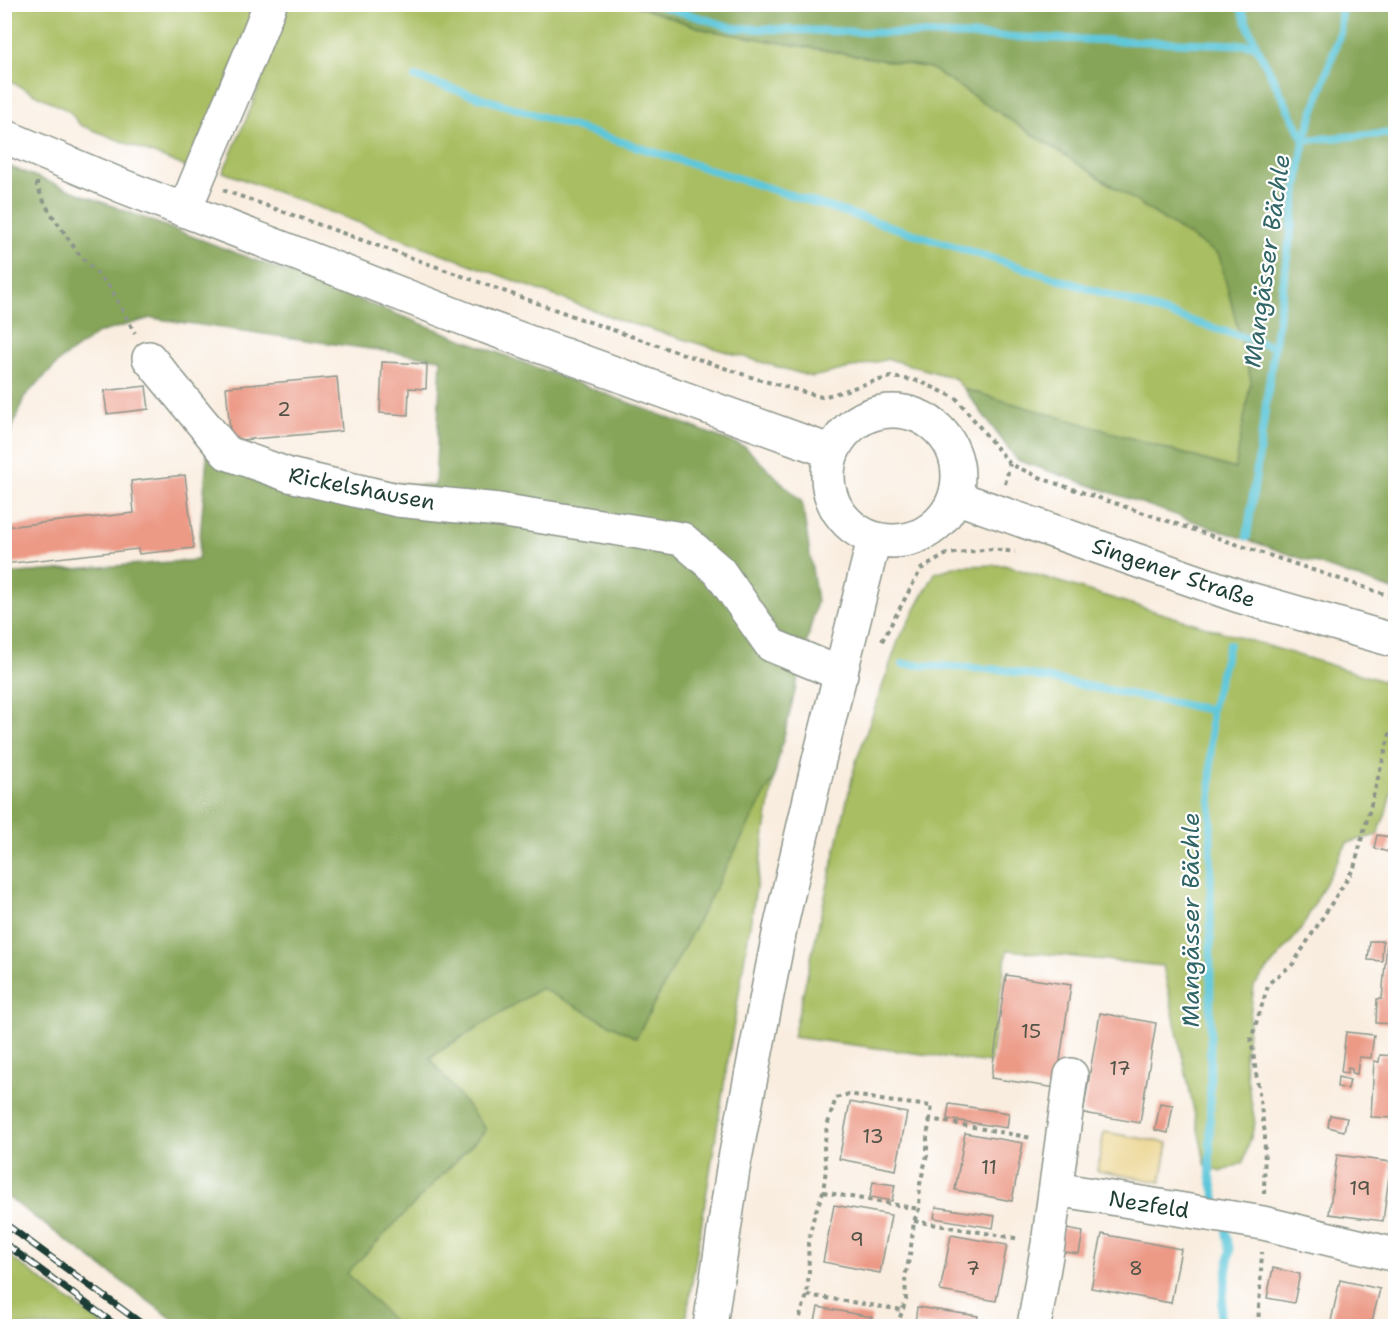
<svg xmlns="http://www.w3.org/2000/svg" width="1400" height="1331" font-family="'Shantell Sans',sans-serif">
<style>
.green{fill:#a9be62;stroke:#647e4b;stroke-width:1.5}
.forest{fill:#86a558;stroke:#527146;stroke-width:1.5}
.sand{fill:#eeda9e;stroke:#868c69;stroke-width:1.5}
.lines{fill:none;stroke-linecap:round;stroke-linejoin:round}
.stream{stroke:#5ec7da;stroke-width:8}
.building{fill:#ec9985}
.minor-casing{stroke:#8c958a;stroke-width:36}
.major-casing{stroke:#8c958a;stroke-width:36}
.path{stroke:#8c958a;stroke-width:4;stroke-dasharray:4.5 4.5;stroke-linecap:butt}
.minor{stroke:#fff;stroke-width:33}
.major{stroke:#fff;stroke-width:33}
.rail-casing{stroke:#1f3d34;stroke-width:7}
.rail{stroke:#fff;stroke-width:4.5;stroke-dasharray:14;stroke-linecap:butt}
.labels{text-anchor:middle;stroke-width:4.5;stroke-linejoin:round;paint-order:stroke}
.number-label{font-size:20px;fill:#525448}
.street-label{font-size:22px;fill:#1f3d34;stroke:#fff}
.water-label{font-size:24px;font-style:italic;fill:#326666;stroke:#fff}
</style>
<rect width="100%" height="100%" fill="#fff"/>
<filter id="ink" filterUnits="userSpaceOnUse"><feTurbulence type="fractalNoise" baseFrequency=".0167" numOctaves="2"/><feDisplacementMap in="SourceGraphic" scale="12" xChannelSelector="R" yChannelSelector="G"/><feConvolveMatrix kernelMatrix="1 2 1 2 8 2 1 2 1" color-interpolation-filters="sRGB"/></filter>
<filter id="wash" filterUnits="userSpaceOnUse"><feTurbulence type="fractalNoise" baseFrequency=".008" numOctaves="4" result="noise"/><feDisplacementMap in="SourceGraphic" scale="24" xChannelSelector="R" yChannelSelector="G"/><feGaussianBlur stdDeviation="1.35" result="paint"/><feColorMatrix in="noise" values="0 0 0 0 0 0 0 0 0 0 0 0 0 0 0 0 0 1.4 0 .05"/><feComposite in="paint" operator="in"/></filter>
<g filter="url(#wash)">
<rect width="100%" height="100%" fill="#f9eddf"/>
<path class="green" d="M4,5H260L189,168L80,125L69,111L5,79Z
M289,5H634L706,30L930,68L1219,255L1251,380L1236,469L964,389L954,378L889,359L812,377L622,321L223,172L251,108Z
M1004,565L1386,682L1395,683V777L1385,816L1377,835L1347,843L1300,931L1254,986L1244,1061L1255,1123L1243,1163L1221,1172L1206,1167L1163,966L1007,950L990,1063L793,1037L855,765L898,641L935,573L957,566Z
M774,777L685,1326H398L346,1273L486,1130L429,1058L541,988L636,1038Z
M5,1253L104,1326H13L5,1320Z"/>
<path class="forest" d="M634,5H1395V591L1017,460L964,389L1235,469L1251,380L1219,255L930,68L706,30Z
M5,165L745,447L802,502L817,601L774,777L636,1038L541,988L429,1057L486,1130L347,1273L398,1326H182L5,1195L4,574L198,560L210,423L265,455L345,480L435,486L441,359L151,318L98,333L62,359L24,397L5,449Z"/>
<path class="sand" d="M1104,1132L1168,1143L1161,1182L1097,1171Z"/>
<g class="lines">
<path class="stream" d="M655,4L734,28L1256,45
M1239,4L1256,45L1304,140L1247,537
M1342,4L1340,33L1304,140L1396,133
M415,77L1274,347
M903,664L1004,670L1211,710
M1216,1198L1210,1174L1211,710L1229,644
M1219,1326L1230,1251L1226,1231"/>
</g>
<g id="blocks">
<path class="building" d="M382,362L427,364L426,389L409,388L408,415L380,413Z
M337,377L342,431L231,441L226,387Z
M146,386L149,409L107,414L104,391Z
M185,475L194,548L139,554L138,549L4,564V527L134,513L131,481Z
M1377,835L1391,837L1388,852L1374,848Z
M1370,941H1383L1382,961L1368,960Z
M1387,941L1396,942V1024L1376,1023L1377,999H1382Z
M1006,975L1071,985L1056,1088L991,1078Z
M1100,1013L1156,1023L1140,1123L1083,1113Z
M1346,1032L1374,1035L1371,1058L1359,1057L1357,1074L1352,1073V1069L1348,1068V1073L1341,1072Z
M1380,1055L1396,1056V1118L1371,1117L1374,1061L1379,1062Z
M1338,1077L1350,1080L1348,1089L1337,1087Z
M850,1102L907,1113L896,1170L839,1159Z
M1160,1103L1173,1105L1168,1133L1155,1130Z
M949,1104L1009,1113L1007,1128L947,1119Z
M1330,1115L1347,1118L1344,1131L1328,1127Z
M965,1133L1023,1143L1012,1201L955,1190Z
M1337,1155L1391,1162L1383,1221L1329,1214Z
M873,1182L895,1185L892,1201L870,1197Z
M834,1205L891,1215L880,1273L823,1262Z
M936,1207L995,1216L993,1228L934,1218Z
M1062,1228L1083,1232L1079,1254L1058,1251Z
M1102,1234L1181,1249L1171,1303L1091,1288Z
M951,1235L1007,1245L996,1301L940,1291Z
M1273,1268L1300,1274L1294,1303L1267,1298Z
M1340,1280L1380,1289L1371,1326H1330Z
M818,1307L872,1317L870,1326H814Z
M917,1307L978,1316L976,1326H941L915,1323Z"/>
</g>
</g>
<g filter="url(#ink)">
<use href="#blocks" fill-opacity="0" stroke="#8c958a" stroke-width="1.5"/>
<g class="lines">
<defs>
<path id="minor" d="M185,210C212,141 244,74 270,4
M149,358L227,453L289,475L397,500L499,510L682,539L719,571L771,645L841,674
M955,497L1239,596L1396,641
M1056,1189L1263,1223L1396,1255
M1034,1326L1048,1244L1071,1075"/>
<path id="major" d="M4,136L122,186L473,322L832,452
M828 476a65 65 0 1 1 130 0a65 65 0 1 1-130 0Z
M710,1326L733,1169L780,929L819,760L874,539"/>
</defs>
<use href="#minor" class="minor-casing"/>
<use href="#major" class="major-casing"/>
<path class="path" d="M37,182V186L46,206L78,253L109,286L135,333
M223,190L598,325L757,379L822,397L841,392L868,383L891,377L919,381L956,398L1010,464L1046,480L1396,598
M1005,484L1010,464
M882,641L921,569L947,554L992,549L1015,552
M823,1192L919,1209
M1264,1194L1265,1134L1251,1039L1269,983L1293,964L1354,868L1396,711
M914,1221L1020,1239
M807,1295L902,1310
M897,1323L917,1326
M4,1324L8,1326
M797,1326L807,1295L809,1270L808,1243L814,1216L823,1192L826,1169L824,1148L827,1126L836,1098L849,1094L887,1101L932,1106L930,1119L1032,1138
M897,1326L906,1300L905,1277L910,1255L914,1221L919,1209L920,1184L927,1155V1137L930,1119
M1258,1326L1262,1252"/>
<use href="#minor" class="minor"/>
<use href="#major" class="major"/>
<defs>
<path id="rail" d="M4,1223L145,1326
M4,1243L117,1326"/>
</defs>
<use href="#rail" class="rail-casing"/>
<use href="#rail" class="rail"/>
</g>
</g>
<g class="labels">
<g class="number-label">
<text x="284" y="416">2</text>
<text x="1031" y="1038">15</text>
<text x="1120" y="1075">17</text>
<text x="873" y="1143">13</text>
<text x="989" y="1174">11</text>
<text x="1360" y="1195">19</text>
<text x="857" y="1246">9</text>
<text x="973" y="1275">7</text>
<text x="1136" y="1275">8</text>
</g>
<g class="street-label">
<text transform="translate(362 488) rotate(11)" y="8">Rickelshausen</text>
<text transform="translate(1174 572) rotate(19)" y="8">Singener Straße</text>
<text transform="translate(1149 1204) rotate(9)" y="8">Nezfeld</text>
</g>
<g class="water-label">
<text transform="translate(1267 261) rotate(-82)" y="8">Mangässer Bächle</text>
<text transform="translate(1191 920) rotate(-90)" y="8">Mangässer Bächle</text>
</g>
</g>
<rect width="1400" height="1331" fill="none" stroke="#fff" stroke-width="24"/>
</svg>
